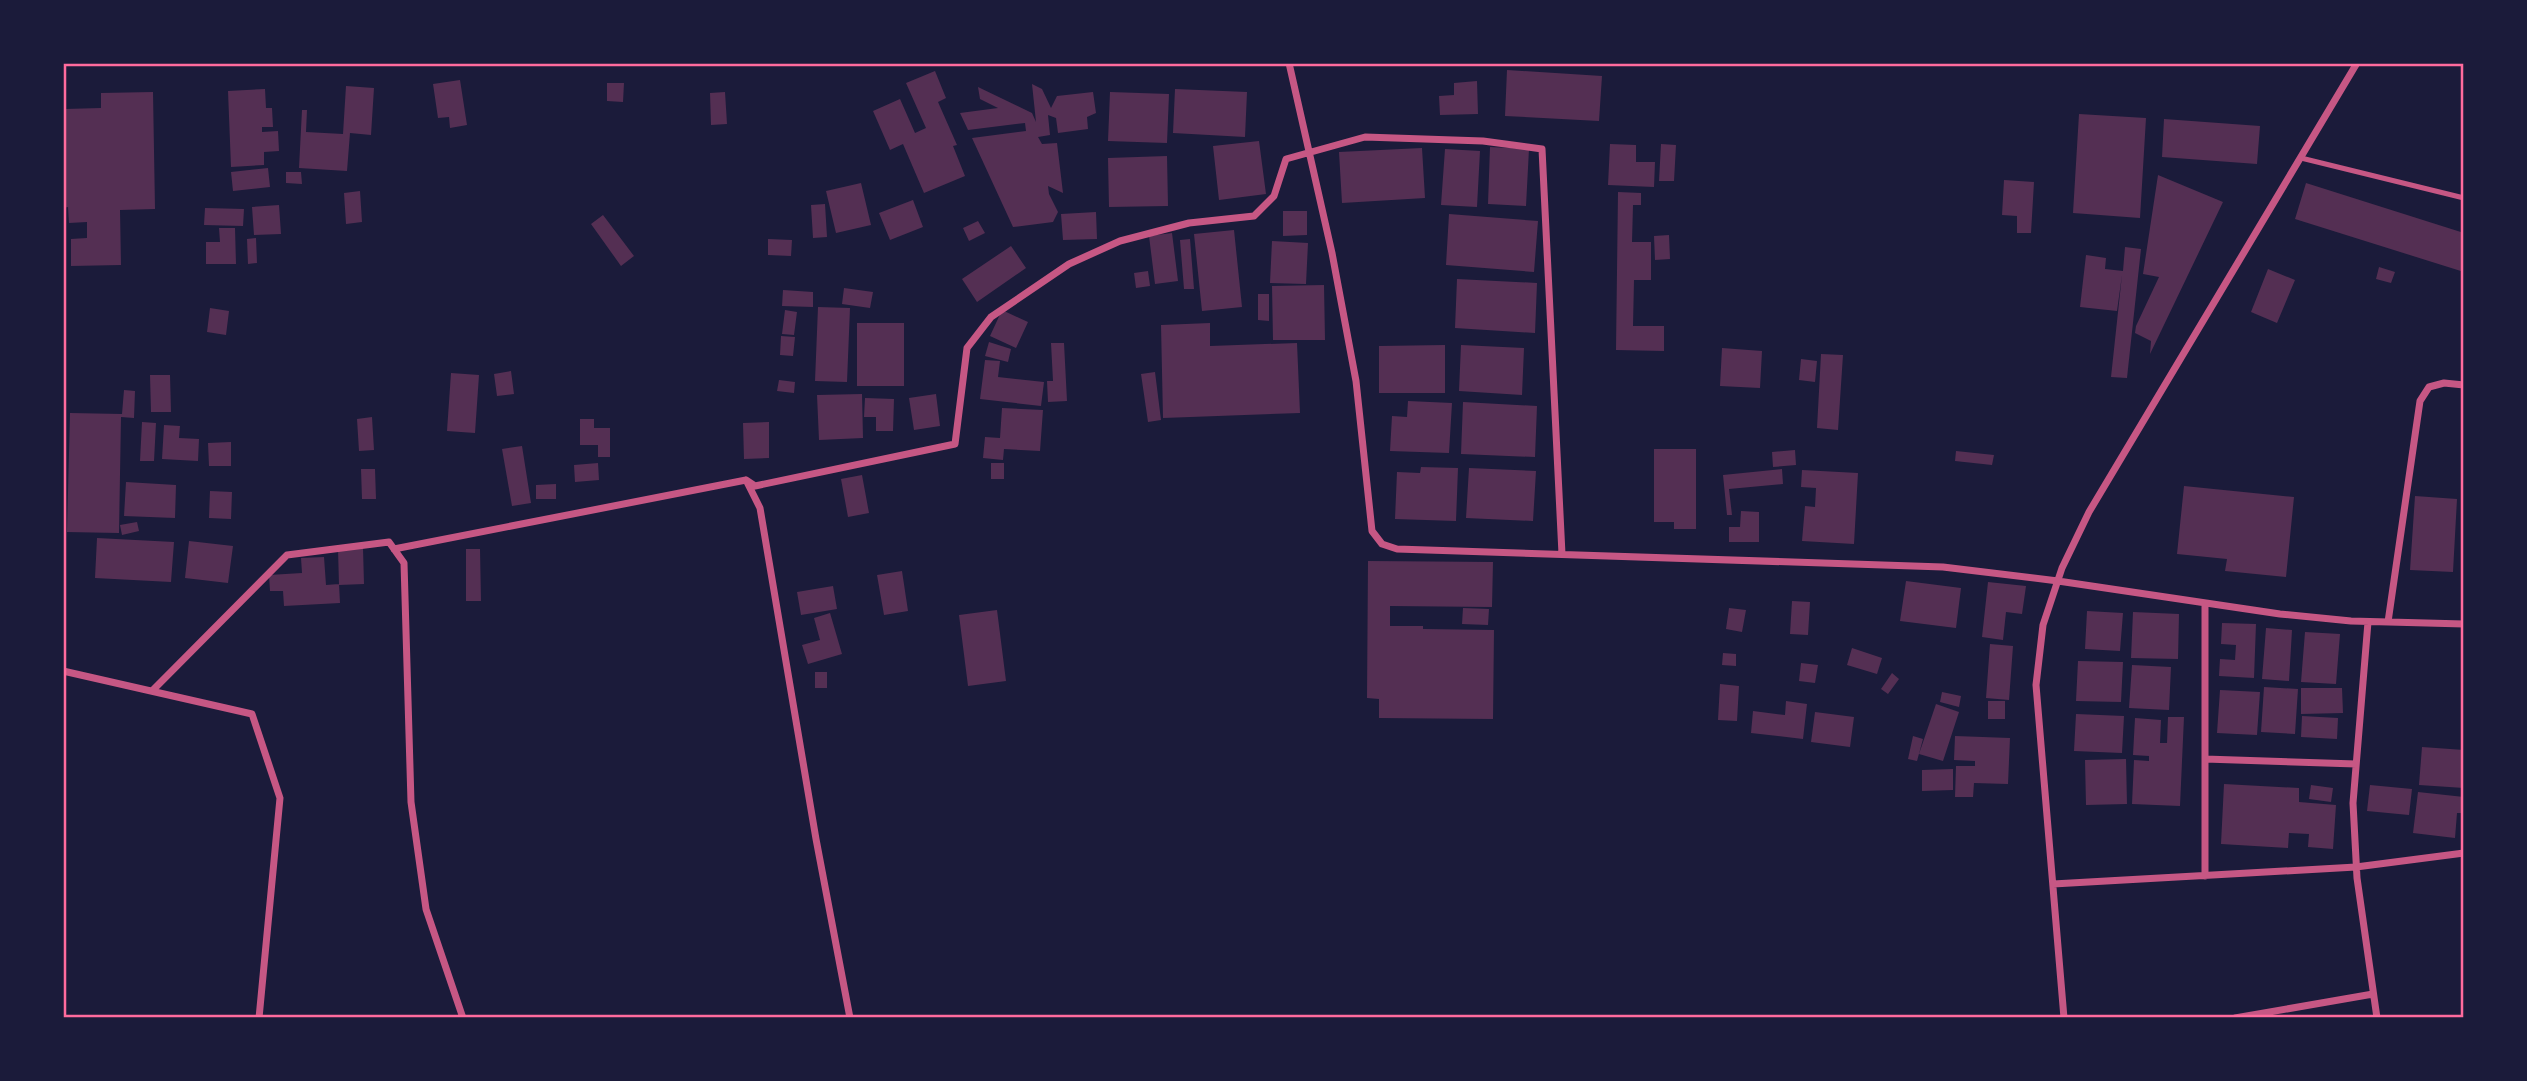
<svg xmlns="http://www.w3.org/2000/svg" width="2527" height="1081" font-family="'IBM Plex Serif',serif">
<style>
.building{fill:#542f53}
.lines{fill:none;stroke-linecap:round;stroke-linejoin:round}
.service{stroke:#c65784;stroke-width:5}
.minor{stroke:#c65784;stroke-width:7}
.neatline{fill:none;stroke:#ff6b9d;stroke-width:2.5}
</style>
<rect width="100%" height="100%" fill="#1b1b3a"/>
<path class="building" d="M1507,70L1602,76L1599,121L1505,116Z
M935,71L946,98L938,102L957,145L953,146L965,176L924,193L903,144L890,150L873,111L900,99L915,133L926,128L906,83Z
M460,80L467,125L450,128L449,117L438,118L433,84Z
M1477,81L1478,114L1440,115L1439,96L1454,95V83Z
M607,83H624L623,102L607,101Z
M1032,84L1042,89L1051,108L1057,96L1093,92L1096,113L1087,117L1088,129L1058,133L1056,118L1048,115L1050,135L1038,137L1042,144L1057,143L1063,193L1048,186L1049,194L1058,212L1053,222L1013,227L972,138L1026,131L1025,123L968,130L960,113L998,108L980,99L978,87L1032,113L1036,122Z
M346,86L374,88L371,135L350,133L347,171L299,168L302,110H307L306,132L343,134Z
M265,89L266,108H272L273,127H262V132L278,131L279,151L264,152V165L231,167L228,91Z
M1175,89L1247,92L1245,137L1173,133Z
M153,92L155,209L120,210L121,265L71,266V239L87,238V222L69,223L68,207L63,208L65,109L101,108V93Z
M725,92L727,124L711,125L710,93Z
M1110,92L1169,94L1167,143L1108,141Z
M2079,114L2146,118L2140,218L2073,213Z
M2164,119L2260,126L2257,164L2162,157Z
M1259,141L1266,194L1219,200L1213,146Z
M1610,144L1636,145V162H1655L1654,187L1608,185Z
M1661,144L1676,145L1674,181H1659Z
M1490,147L1529,149L1526,206L1488,204Z
M1422,148L1425,198L1342,203L1339,152Z
M1445,149L1480,151L1477,207L1441,205Z
M1167,156L1168,206L1109,207L1108,158Z
M268,168L270,187L233,191L231,172Z
M286,172H301L302,184L286,183Z
M2158,175L2223,202L2150,354L2151,341L2135,333L2136,326L2159,277L2143,274Z
M2004,180L2034,182L2031,233H2017V216L2002,215Z
M861,183L871,225L836,233L826,191Z
M2306,183L2464,233V272L2295,219Z
M360,191L362,222L346,224L344,193Z
M1618,192L1641,193V205H1633L1632,242H1651V280H1634L1633,326H1664V351L1616,350Z
M913,200L923,227L890,240L879,213Z
M825,204L827,237L813,238L811,205Z
M279,205L281,234L254,235L252,207Z
M205,208L244,209L243,226L204,225Z
M1283,211H1307V235L1283,236Z
M1096,212L1097,239L1063,240L1061,214Z
M1449,214L1538,221L1534,272L1446,265Z
M603,215L634,256L621,266L591,224Z
M978,221L985,233L969,241L963,228Z
M219,228H235L236,264H206V242H220Z
M1234,230L1242,307L1202,311L1194,234Z
M1172,233L1178,281L1155,284L1149,236Z
M1669,235L1670,259L1655,260L1654,236Z
M256,238L257,263L248,264L247,239Z
M768,239L792,240L791,256L768,255Z
M1190,239L1194,289H1184L1180,240Z
M1272,241L1308,243L1306,284L1270,283Z
M1011,246L1026,268L977,302L962,279Z
M2125,247L2141,249L2127,378L2111,377L2122,275L2117,311L2080,307L2086,255L2106,258L2105,269L2123,271Z
M2379,267L2395,272L2391,283L2376,279Z
M2268,269L2295,280L2277,323L2251,312Z
M1148,271L1150,286L1136,288L1134,273Z
M1457,279L1537,283L1535,333L1455,328Z
M1324,285L1325,340H1273L1272,286Z
M844,288L873,292L870,308L842,304Z
M783,290L813,292V307L782,306Z
M1258,294H1269V321L1258,320Z
M818,307L850,308L847,382L815,381Z
M210,308L229,311L226,335L207,332Z
M785,310L797,312L794,335L782,334Z
M1002,310L1028,322L1016,348L990,336Z
M857,323H904V386H857Z
M1210,323V346L1297,343L1300,413L1163,418L1161,325Z
M781,336L795,337L793,356L780,355Z
M989,342L1011,349L1008,362L985,356Z
M1051,343H1064L1067,401L1048,402L1047,381H1053Z
M1445,345V393H1379V346Z
M1461,345L1524,348L1522,395L1459,391Z
M1722,348L1762,351L1760,388L1720,386Z
M1821,354L1843,355L1838,430L1817,428Z
M1801,359L1817,361L1815,382L1799,380Z
M985,360L1000,361L998,377L1044,382L1041,406L980,399Z
M511,371L514,394L497,396L494,374Z
M1155,372L1161,420L1148,422L1141,374Z
M451,373L479,375L475,433L447,431Z
M150,375H170L171,412H151Z
M779,380L795,382L794,393L777,391Z
M124,390L135,391L134,418L121,417L119,533L67,532L70,413L122,414Z
M862,394L863,438L819,440L817,395Z
M936,394L940,426L914,430L909,398Z
M865,398L894,399L893,431H876V417H864Z
M1408,401L1452,403L1449,453L1390,451L1392,416L1407,417Z
M1463,402L1537,406L1535,457L1461,454Z
M1002,408L1043,410L1040,451L1004,449L1003,460L983,458L985,437L1000,438Z
M372,417L374,450L359,451L357,419Z
M580,419H594V428H610V457H598V445H580Z
M142,422L156,423L154,461H140Z
M769,422V458L744,459L743,423Z
M164,425L180,426L179,438L199,439L198,461L162,459Z
M231,442V466H209L208,443Z
M522,446L531,503L512,506L502,449Z
M1654,449H1696V529H1674V522H1654Z
M1795,450L1796,465L1773,467L1772,452Z
M1956,451L1994,455L1992,465L1955,461Z
M598,463L599,480L575,482L574,465Z
M991,463H1004V479H991Z
M1421,467L1458,468L1456,521L1395,519L1397,472L1420,473Z
M1469,468L1536,471L1533,521L1466,518Z
M361,469H375L376,499H362Z
M1782,469L1783,484L1729,489L1732,515H1727L1723,475Z
M1802,470L1858,473L1854,544L1802,541L1805,506L1815,507L1816,488L1801,487Z
M862,475L869,513L848,517L841,479Z
M126,482L176,485L175,518L124,516Z
M556,484V499H536V485Z
M2184,486L2294,497L2286,577L2225,571L2227,559L2177,554Z
M210,491L232,492L231,519L209,518Z
M2415,496L2457,499L2453,572L2410,570Z
M1741,511L1759,512V542H1729V527H1740Z
M137,522L139,531L122,535L120,525Z
M97,538L174,542L171,582L95,578Z
M189,541L233,546L228,583L185,578Z
M363,548L364,584L339,585L338,549Z
M466,549H480L481,601H466Z
M324,557L326,585L339,584L340,603L284,606L283,591H270L269,575L302,573L301,558Z
M1368,561L1493,562L1492,607L1390,606V626H1423V629L1494,630L1493,719L1379,718V699L1367,698Z
M902,571L908,611L884,615L877,575Z
M1906,581L1961,588L1956,628L1900,621Z
M1988,582L2026,586L2022,614L2006,612L2003,640L1982,637Z
M833,586L837,609L801,615L797,592Z
M1792,601L1810,602L1808,635L1790,634Z
M1463,608L1489,609L1488,625L1462,624Z
M1729,608L1746,610L1742,632L1726,629Z
M997,610L1006,681L968,686L959,615Z
M2087,611L2123,613L2120,651L2085,649Z
M2133,612L2179,614L2178,659L2131,658Z
M830,613L842,654L808,664L802,645L820,640L814,618Z
M2222,623L2256,624L2254,678L2219,676L2220,659L2235,660L2236,645L2221,644Z
M2266,628L2292,630L2289,681L2262,679Z
M2305,632L2340,634L2336,684L2301,682Z
M1990,644L2013,646L2009,700L1986,698Z
M1852,648L1882,658L1877,674L1847,665Z
M1723,653L1736,654V666L1722,665Z
M2078,661L2123,662L2121,702L2076,701Z
M1801,663L1818,665L1815,683L1799,681Z
M2132,665L2171,667L2169,710L2129,708Z
M815,672H827V688H815Z
M1892,673L1899,679L1888,694L1881,689Z
M1720,684L1739,686L1737,721L1718,720Z
M2264,687L2298,689L2295,734L2261,732Z
M2301,688H2342L2343,713L2301,714Z
M2220,690L2260,692L2257,735L2217,733Z
M1942,692L1961,696L1959,707L1940,702Z
M1786,701L1807,704L1803,739L1751,733L1753,711L1785,715Z
M1988,701H2005V719H1988Z
M1936,704L1959,712L1943,761L1919,754Z
M1815,712L1854,717L1850,747L1811,742Z
M2076,714L2124,716L2122,753L2074,751Z
M2302,716L2338,718L2337,739L2301,737Z
M2168,717H2184L2180,806L2132,804L2134,760L2149,761V756L2133,755L2135,718L2161,720L2160,743H2167Z
M1913,736L1923,739L1917,761L1908,759Z
M1955,736L2010,738L2008,784L1974,783L1973,797H1955L1956,766H1975V761L1954,760Z
M2422,747L2464,750V788L2419,785Z
M2126,759L2127,804L2086,805L2085,760Z
M1953,769V790L1922,791V770Z
M2224,784L2299,788V802L2336,805L2333,849L2308,847L2309,834L2289,833L2288,848L2221,844Z
M2311,785L2333,788L2331,802L2309,799Z
M2370,785L2412,789L2409,815L2367,811Z
M2418,792L2464,797V813H2457L2455,838L2413,833Z"/>
<g class="lines">
<path class="service" d="M2301,158L2464,198"/>
<path class="minor" d="M1289,63L1332,253L1356,381L1372,531L1382,544L1397,549L1943,567L2058,581L2280,614L2351,621L2464,624
M746,480L755,486L955,444L967,348L991,317L1069,264L1120,241L1189,223L1254,216L1274,196L1286,159L1365,137L1483,141L1542,149L1562,554
M394,549L746,480L760,508L816,839L850,1018
M2368,622L2353,803L2357,878L2377,1018
M2388,622L2420,401L2429,387L2444,383L2464,385
M63,671L252,714L280,798L259,1018
M152,691L287,555L389,542L404,563L411,802L426,909L463,1018
M2205,759L2356,764
M2205,876V603
M2053,884L2356,867L2464,853
M2064,1018L2036,685L2043,625L2062,568L2089,512L2357,63
M2235,1018L2373,994"/>
</g>
<rect width="2527" height="1081" fill="none" stroke="#1b1b3a" stroke-width="130"/>
<rect x="65" y="65" width="2397" height="951" class="neatline"/>
</svg>
